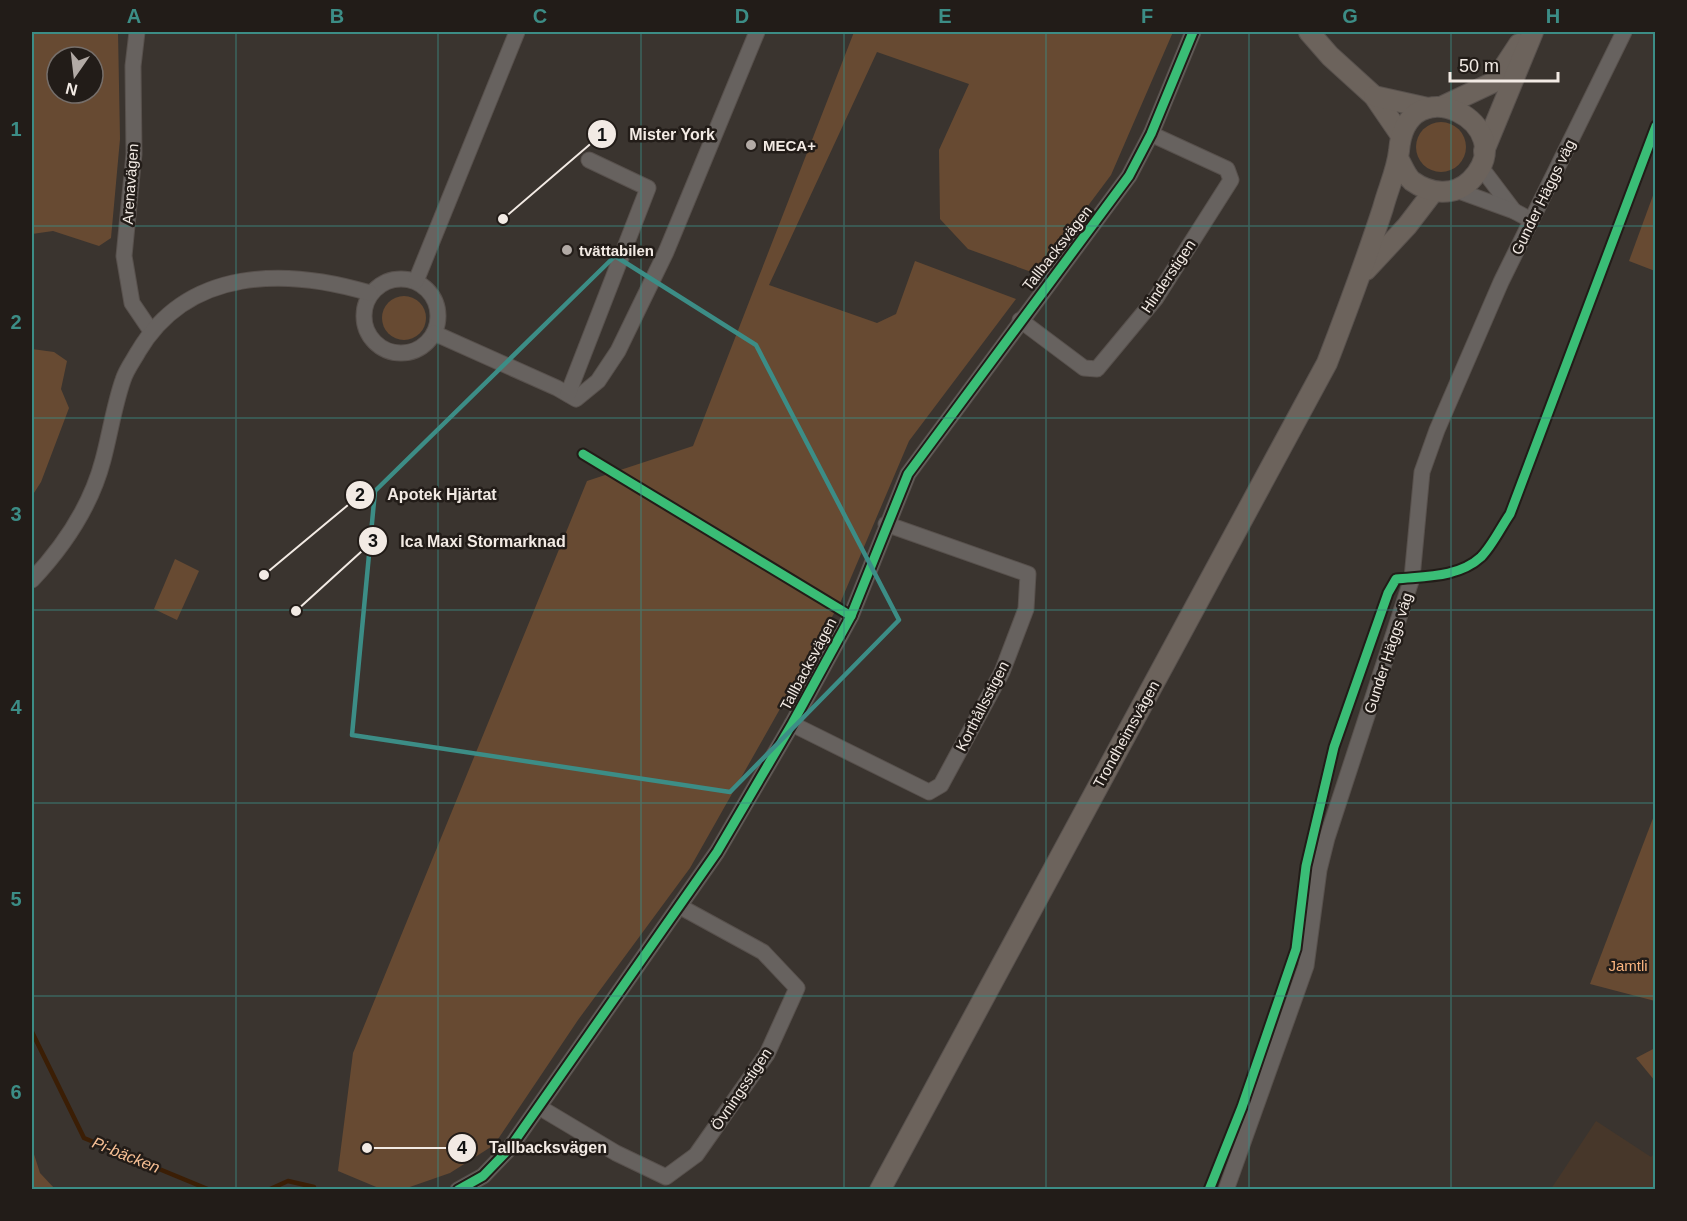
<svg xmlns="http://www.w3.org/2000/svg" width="1687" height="1221" font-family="Arial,sans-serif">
  <rect width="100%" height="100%" fill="#3a342f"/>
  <!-- built -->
  <polygon fill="#47372a" points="1596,1121 1651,1157 1655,1153 1655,1189 1551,1189"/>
  <!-- green -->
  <g fill="#674a32" fill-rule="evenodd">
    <path d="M 32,32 L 118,32 L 120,139 L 111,238 L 99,246 L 53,231 L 32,234 ZM 57,57 L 93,57 L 93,93 L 57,93 Z"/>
    <polygon points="854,32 1173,32 1111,175 1037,274 968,249 940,219 939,150 969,84 877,52 769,285 877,323 896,314 915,261 1016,299 909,441 841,601 690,868 578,1020 494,1145 450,1173 404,1189 381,1189 338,1171 353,1053 587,481 693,446"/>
    <circle cx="1441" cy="147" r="25"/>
    <polygon points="1655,190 1655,271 1629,261"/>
    <circle cx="404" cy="318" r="22"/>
    <polygon points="32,349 54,352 67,361 61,389 69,408 41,482 32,496"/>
    <polygon points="175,559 199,571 177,620 154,609"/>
    <polygon points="1655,813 1655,1001 1590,984"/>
    <polygon points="1655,1048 1655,1081 1636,1058"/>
    <polygon points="32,1148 40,1173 55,1189 32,1189"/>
  </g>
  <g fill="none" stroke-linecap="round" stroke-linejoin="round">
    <!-- stream -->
    <g stroke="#3b1e05" stroke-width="4.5">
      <polyline points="32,1032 84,1138 210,1190"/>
      <polyline points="268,1190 288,1181 314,1187"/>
    </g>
    <defs>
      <g id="minor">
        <polyline points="137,32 133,66 134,154 124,256 132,303 151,331"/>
        <polyline points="1480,166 1514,211"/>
        <polyline points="1456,190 1514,211 1531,220"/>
        <circle cx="401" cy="316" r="37"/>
        <polyline points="416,281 517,32"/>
        <polyline points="1020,320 1084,368 1097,369 1156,298 1231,180 1227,169 1151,134"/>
        <polyline points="434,333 557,388 576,399 598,381 618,351 666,252 757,32"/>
        <polyline points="568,394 648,188 589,160"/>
        <path d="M 32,580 C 64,546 91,506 103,460 C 110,434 114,406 123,380 C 126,370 133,361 138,352 C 188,267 286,268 370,293"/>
        <polyline points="792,724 929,792 941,785 1002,672 1026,609 1028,574 886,524"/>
        <polyline points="539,1107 616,1153 666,1177 696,1155 767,1054 797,988 763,952 679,906"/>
        <polyline points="458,1190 483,1176 509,1149 717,852 792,724 851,616 908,474 1129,176 1151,134 1193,32"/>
        <polyline points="1226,1190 1306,966 1319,870 1327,838 1412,578 1422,472 1437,430 1501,282 1624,32"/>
      </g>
      <g id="major">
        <polyline points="1309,32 1330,56 1374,96 1400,134"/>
        <polyline points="1374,96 1428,108"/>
        <polyline points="1443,106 1494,82 1519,44"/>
        <polyline points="1484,151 1533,32"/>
        <polyline points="1366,270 1407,226 1433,192"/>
        <path d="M 880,1190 L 1327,363 C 1347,311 1366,260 1383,208 C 1388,189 1397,170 1399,151 C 1406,63 1525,125 1471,180 C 1454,197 1430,194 1412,181 C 1406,176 1402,165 1398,158"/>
      </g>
    </defs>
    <!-- minor casing -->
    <use href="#minor" stroke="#58514d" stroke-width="17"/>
    <!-- major casing -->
    <use href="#major" stroke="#58514d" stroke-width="22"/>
    <!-- minor -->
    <use href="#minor" stroke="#67625f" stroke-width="15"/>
    <!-- major -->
    <use href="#major" stroke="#6c635c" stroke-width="20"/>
    <defs>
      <g id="cycleway">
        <polyline points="583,454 851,616"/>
        <polyline points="458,1190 483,1176 509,1149 717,852 792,724 851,616 908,474 1129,176 1151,134 1193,32"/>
        <path d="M 1209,1190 L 1242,1107 L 1296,949 L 1306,866 L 1334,747 L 1388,593 L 1396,579 C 1424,576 1458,578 1481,557 C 1492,546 1501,527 1510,514 L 1656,126"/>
      </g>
    </defs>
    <!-- cycleway casing -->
    <use href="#cycleway" stroke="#221c18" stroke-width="13"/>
    <!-- cycleway -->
    <use href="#cycleway" stroke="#3abd76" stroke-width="9"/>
  </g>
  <!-- marked area -->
  <path fill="none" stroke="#3c8d86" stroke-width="4.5" stroke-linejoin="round" d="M 615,256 L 756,345 L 899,620 L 730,792 L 352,735 L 375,491 Z"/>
  <!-- grid -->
  <path fill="none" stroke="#3c8d86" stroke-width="1.5" stroke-opacity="0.55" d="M 236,32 L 236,1190M 438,32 L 438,1190M 641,32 L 641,1190M 844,32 L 844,1190M 1046,32 L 1046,1190M 1249,32 L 1249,1190M 1451,32 L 1451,1190M 32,226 L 1656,226M 32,418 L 1656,418M 32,610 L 1656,610M 32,803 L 1656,803M 32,996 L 1656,996"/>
  <!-- markers -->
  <g fill="#b2aaa5" stroke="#221c18" stroke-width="2">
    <circle cx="751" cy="145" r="6"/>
    <circle cx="567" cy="250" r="6"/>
  </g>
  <g text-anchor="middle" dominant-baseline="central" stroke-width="5" stroke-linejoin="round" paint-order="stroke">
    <!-- poi labels -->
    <g font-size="15" font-weight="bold" fill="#f2eae4" stroke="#221c18" text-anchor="start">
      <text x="763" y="145">MECA+</text>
      <text x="579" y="250">tvättabilen</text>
    </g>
    <!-- street labels -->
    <g font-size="15" fill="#f2eae4" stroke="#221c18">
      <text transform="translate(130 184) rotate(-86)">Arenavägen</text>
      <text transform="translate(1543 197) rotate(-64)">Gunder Häggs väg</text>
      <text transform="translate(1057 248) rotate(-52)">Tallbacksvägen</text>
      <text transform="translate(1168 276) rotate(-56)">Hinderstigen</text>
      <text transform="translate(1388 653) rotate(-72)">Gunder Häggs väg</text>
      <text transform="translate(808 664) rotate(-62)">Tallbacksvägen</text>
      <text transform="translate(982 706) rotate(-63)">Korthållsstigen</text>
      <text transform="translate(1126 734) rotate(-61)">Trondheimsvägen</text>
      <text transform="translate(741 1089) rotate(-56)">Övningsstigen</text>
    </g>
    <!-- park labels -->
    <g font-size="15" fill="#fbb57f" stroke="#221c18">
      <text x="1628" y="965">Jamtli</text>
    </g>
    <!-- water labels -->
    <g font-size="16" font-style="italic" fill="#f7bf94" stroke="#221c18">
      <text transform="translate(126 1155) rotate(22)">Pi-bäcken</text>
    </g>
  </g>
  <!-- callouts -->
  <path fill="none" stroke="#f2eae4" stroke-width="2" d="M503 219L602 134M264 575L360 495M296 611L373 541M367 1148L462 1148"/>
  <g fill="#f2eae4" stroke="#221c18" stroke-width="2">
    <circle cx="503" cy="219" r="6"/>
    <circle cx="264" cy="575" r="6"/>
    <circle cx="296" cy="611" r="6"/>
    <circle cx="367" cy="1148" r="6"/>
    <circle cx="602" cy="134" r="15"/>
    <circle cx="360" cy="495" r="15"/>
    <circle cx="373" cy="541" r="15"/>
    <circle cx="462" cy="1148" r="15"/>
  </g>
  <g font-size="18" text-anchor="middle" font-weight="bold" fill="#111">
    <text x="602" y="141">1</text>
    <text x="360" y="501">2</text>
    <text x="373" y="547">3</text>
    <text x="462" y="1154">4</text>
  </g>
  <g font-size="16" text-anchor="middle" font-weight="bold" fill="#f2eae4" stroke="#221c18" stroke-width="5" stroke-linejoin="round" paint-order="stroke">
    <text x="672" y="140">Mister York</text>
    <text x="442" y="500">Apotek Hjärtat</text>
    <text x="483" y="547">Ica Maxi Stormarknad</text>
    <text x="548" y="1153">Tallbacksvägen</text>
  </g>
  <!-- border -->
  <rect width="1687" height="1221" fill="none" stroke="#221c18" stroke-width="66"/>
  <!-- north arrow -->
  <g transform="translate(75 75) rotate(194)"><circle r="28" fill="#221c18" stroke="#756e6a" stroke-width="1.5"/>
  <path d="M0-4.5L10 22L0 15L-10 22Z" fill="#b2aaa5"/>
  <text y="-9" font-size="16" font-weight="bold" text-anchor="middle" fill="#f2eae4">N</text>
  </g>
  <!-- scale -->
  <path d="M1450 72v9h108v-9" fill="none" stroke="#f2eae4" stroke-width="3"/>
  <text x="1459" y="72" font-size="18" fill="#f2eae4" stroke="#221c18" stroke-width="4.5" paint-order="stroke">50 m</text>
  <rect x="33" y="33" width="1621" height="1155" fill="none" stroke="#3c8d86" stroke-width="2"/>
  <g font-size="20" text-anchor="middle" font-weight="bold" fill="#3c8d86">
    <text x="134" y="23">A</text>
    <text x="337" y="23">B</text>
    <text x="540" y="23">C</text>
    <text x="742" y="23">D</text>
    <text x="945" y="23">E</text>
    <text x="1147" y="23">F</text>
    <text x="1350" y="23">G</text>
    <text x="1553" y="23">H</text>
    <text x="16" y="136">1</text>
    <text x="16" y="329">2</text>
    <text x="16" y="521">3</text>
    <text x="16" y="714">4</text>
    <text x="16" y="906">5</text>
    <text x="16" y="1099">6</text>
  </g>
</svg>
